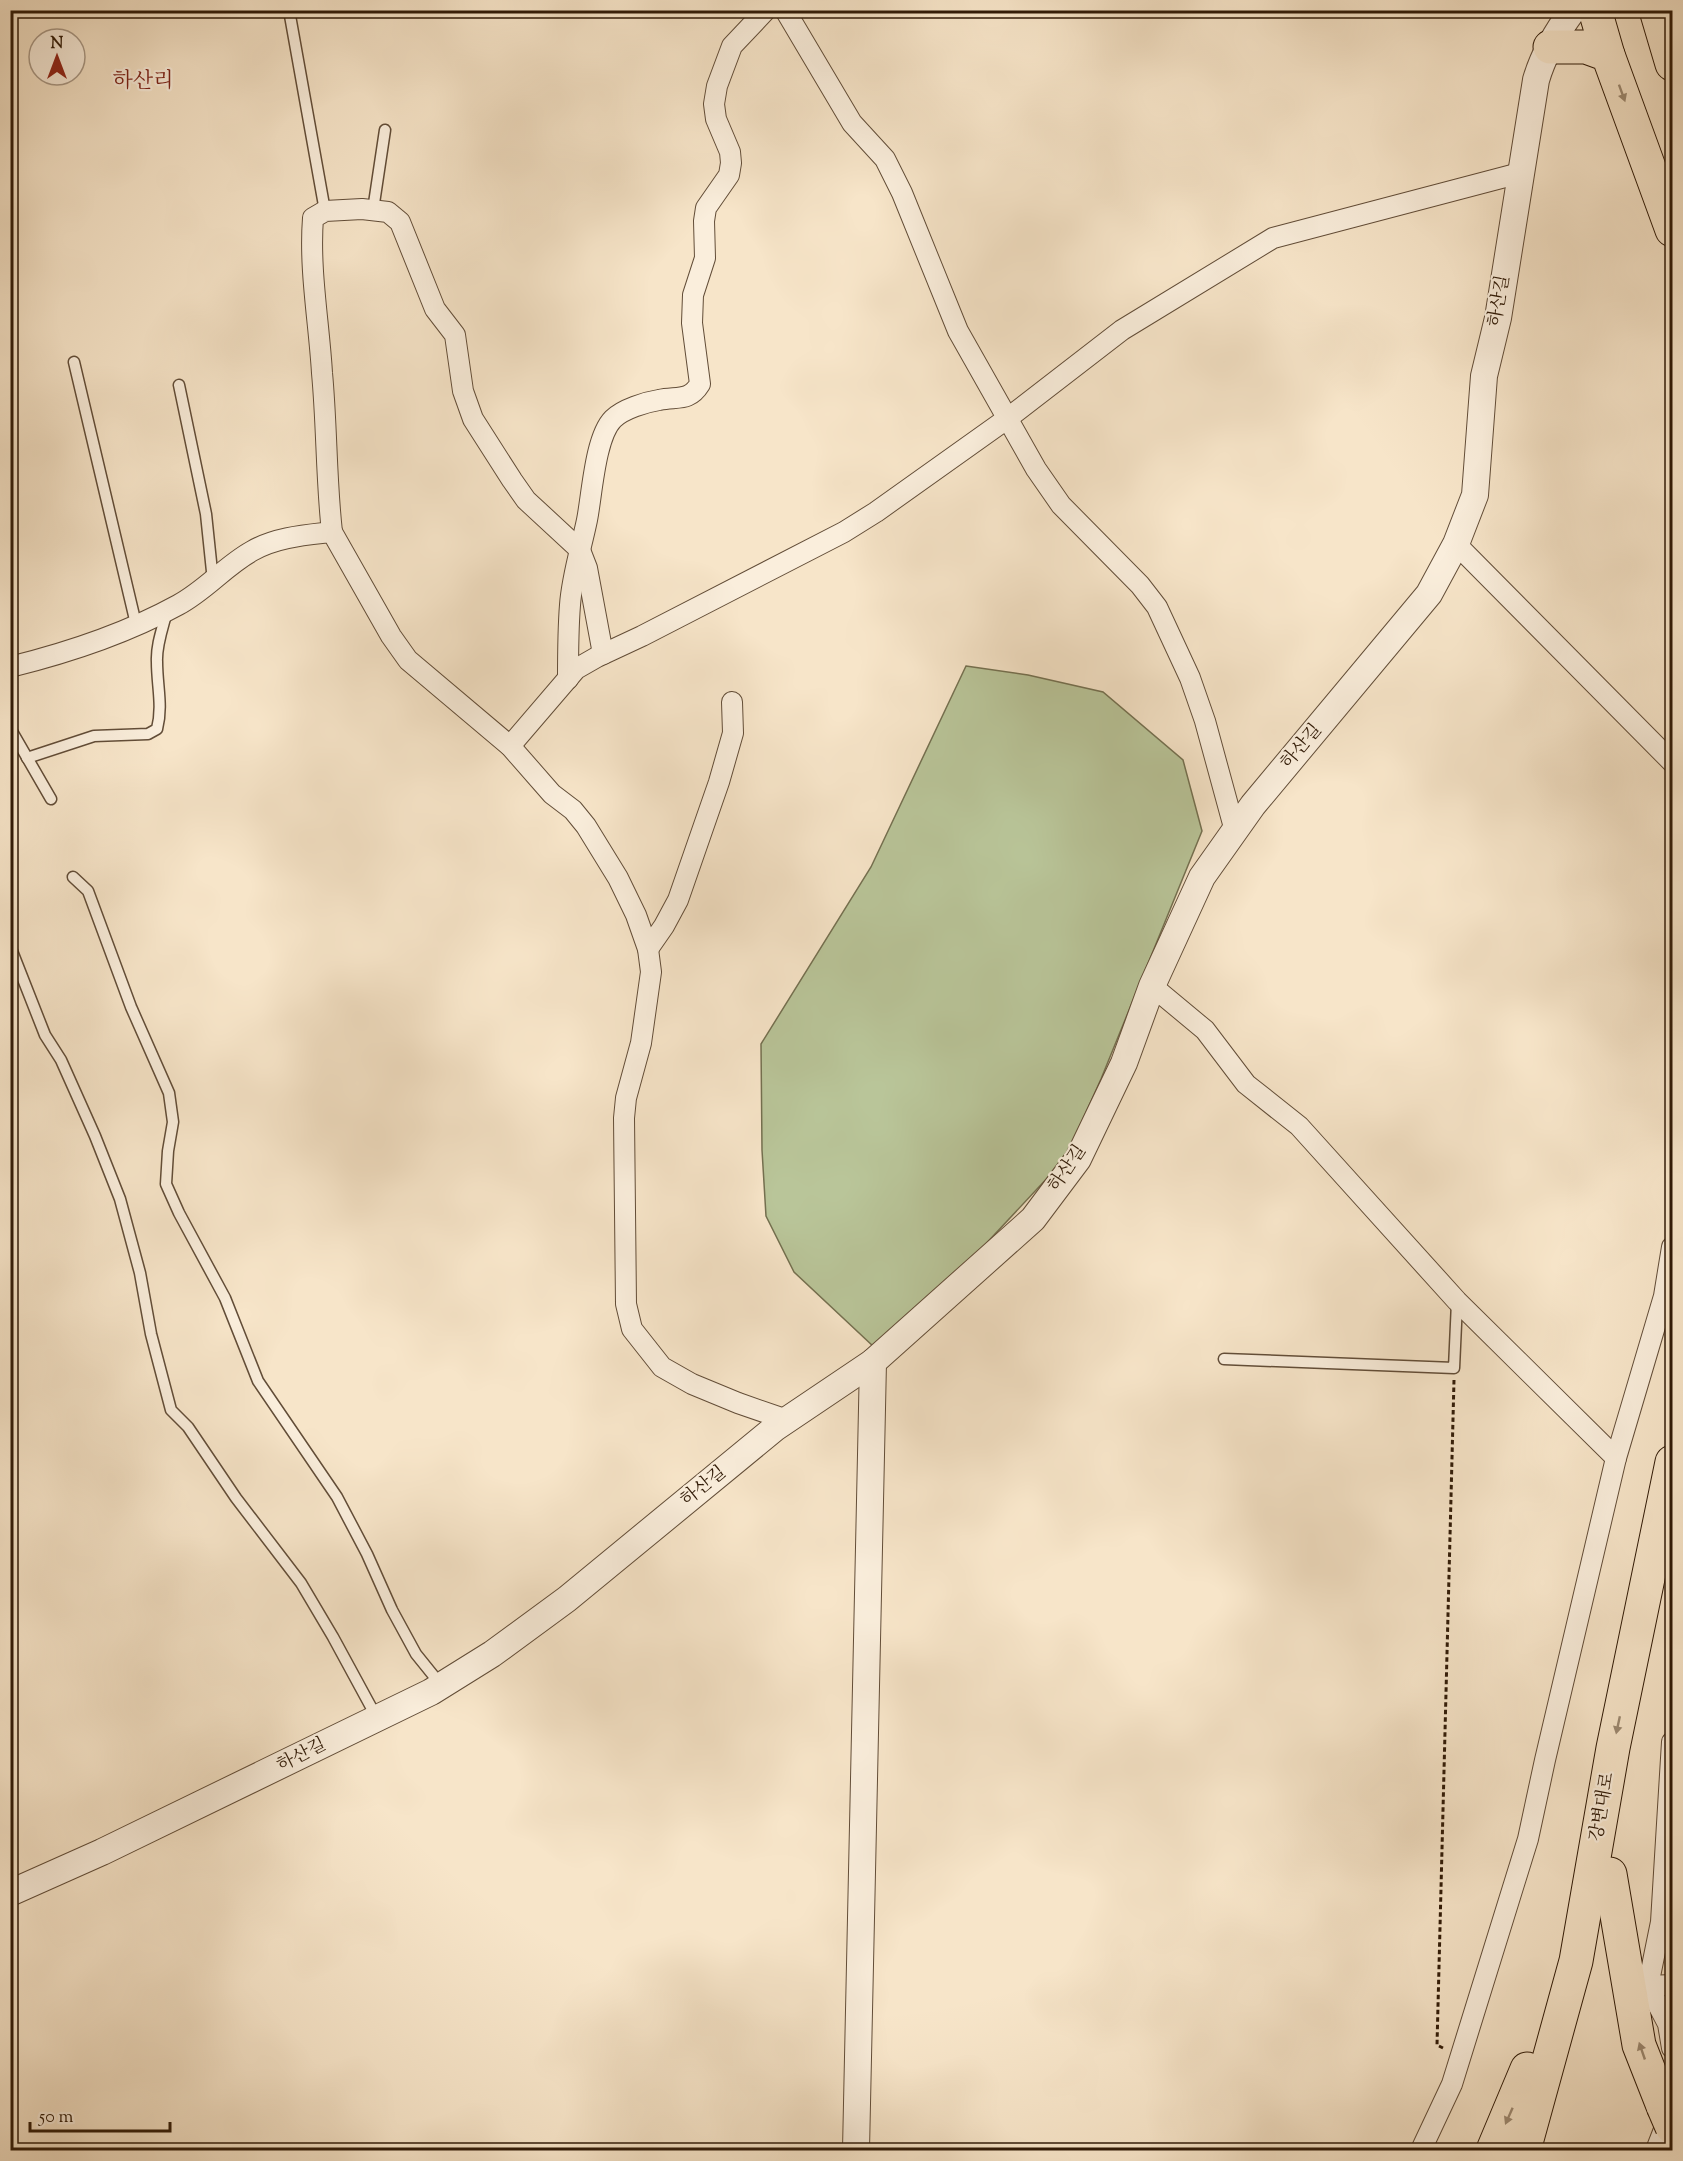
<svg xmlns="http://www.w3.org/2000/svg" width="1683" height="2161" font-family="'Sorts Mill Goudy','Noto Serif KR',serif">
  <rect width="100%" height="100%" fill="#f7e5c9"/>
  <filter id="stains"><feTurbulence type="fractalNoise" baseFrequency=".00333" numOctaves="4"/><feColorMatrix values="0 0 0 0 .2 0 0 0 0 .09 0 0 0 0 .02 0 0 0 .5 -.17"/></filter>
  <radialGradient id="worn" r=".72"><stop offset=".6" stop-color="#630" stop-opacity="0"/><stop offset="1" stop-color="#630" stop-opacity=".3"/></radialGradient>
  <!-- green -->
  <polygon fill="#b9c599" stroke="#747050" stroke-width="1.5" points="966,666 1028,675 1103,692 1183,760 1202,831 1101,1079 1065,1159 981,1249 874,1347 794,1272 766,1216 762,1150 761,1044 871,867"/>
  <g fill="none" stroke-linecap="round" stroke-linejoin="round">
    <defs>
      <g id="service">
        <polyline points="289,10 325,211"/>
        <polyline points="373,210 385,130"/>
        <polyline points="74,362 136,624"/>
        <polyline points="179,385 206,514 213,581"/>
        <polyline points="10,728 51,799"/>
        <path d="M 27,758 L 94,736 L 148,734 L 157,729 C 163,706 157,686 157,662 C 156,645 163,627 167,611"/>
        <polyline points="73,877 88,891 131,1007 169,1093 173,1122 168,1151 166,1184 179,1213 225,1298 258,1381 337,1497 367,1554 392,1610 416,1654 441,1685"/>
        <polyline points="10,946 45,1035 61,1060 95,1136 120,1199 140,1273 151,1334 171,1410 188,1427 236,1498 301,1583 333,1637 377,1718"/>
        <polyline points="1224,1359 1454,1368 1457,1302"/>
      </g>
      <g id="minor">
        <polyline points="785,10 852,123 885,159 902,193 958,331 1036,469 1061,505 1140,585 1157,607 1190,678 1205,721 1235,831"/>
        <path d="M 332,532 C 326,479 327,426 322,373 C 319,322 309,269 313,218 L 325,211 L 362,209 L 388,212 L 400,222 L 435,309 L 455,335 L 463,391 L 473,419 L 512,480 L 526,500 L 580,550 L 587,568 L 603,654"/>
        <polyline points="1456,544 1672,762"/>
        <path d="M 10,667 C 67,653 127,633 178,605 C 206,590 225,566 252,551 C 276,537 306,535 332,532 L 391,636 L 408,660 L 510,746 L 552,794 L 573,810 L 586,826 L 618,878 L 636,915 L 648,949 L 651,972 L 641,1043 L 626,1098 L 624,1118 L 626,1304 L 632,1329 L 662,1367 L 692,1384 L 738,1403 L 787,1420"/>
        <path d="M 568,679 C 568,654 568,630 570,605 C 572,576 581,549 587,520 C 592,495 595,437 613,419 C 623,409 646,402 659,400 C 677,396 689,402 700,384 L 692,323 L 693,295 L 705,258 L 704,221 L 706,208 L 729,175 L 731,163 L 730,152 L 716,119 L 714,104 L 717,86 L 732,46 L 766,10"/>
        <polyline points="510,746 576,669 597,657 642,636 844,532 876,512 1008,418 1122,330 1273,238 1520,173"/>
        <polyline points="648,949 664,926 678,900 719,782 733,733 732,702"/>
        <polyline points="1152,986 1205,1030 1246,1084 1299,1126 1457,1301 1616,1458"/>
        <polyline points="1672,1742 1661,1922 1648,1986 1668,2024 1672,2048"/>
        <polyline points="1648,1986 1672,1985"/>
        <polyline points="1421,2150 1452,2084 1528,1839 1545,1760 1616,1458 1664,1296 1672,1247"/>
        <polyline points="1656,2150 1670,2114"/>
      </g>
      <g id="tertiary">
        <path d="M 10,1893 L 102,1852 L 431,1692 L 492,1654 L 567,1599 L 775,1428 L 873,1362 L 1033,1219 L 1078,1159 L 1124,1063 L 1152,986 L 1202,877 L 1253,805 L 1429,594 L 1456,544 L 1475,495 L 1484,376 L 1498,318 L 1536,80 C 1543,56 1558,30 1573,10"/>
        <polyline points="856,2150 873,1362"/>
      </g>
      <g id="trunk">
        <polyline points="1595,10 1608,55"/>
        <polyline points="1656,10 1672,64"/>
        <polyline points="1550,47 1586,47 1608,55 1672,230"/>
        <polyline points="1610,1874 1639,2045 1663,2106"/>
        <polyline points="1493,2150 1527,2069"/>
        <polyline points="1524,2150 1576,1961 1613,1748 1672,1462"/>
      </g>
    </defs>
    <!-- service casing -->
    <use href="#service" stroke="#624d38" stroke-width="13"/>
    <!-- minor casing -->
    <use href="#minor" stroke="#624d38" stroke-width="22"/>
    <!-- tertiary casing -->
    <use href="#tertiary" stroke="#624d38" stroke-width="28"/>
    <!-- trunk casing -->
    <use href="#trunk" stroke="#301a07" stroke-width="35"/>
    <!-- path -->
    <polyline stroke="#301a07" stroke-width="3" stroke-dasharray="4.5 3" stroke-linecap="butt" points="1443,2048 1437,2045 1454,1380"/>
    <!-- service -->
    <use href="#service" stroke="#faeedc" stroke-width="10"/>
    <!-- minor -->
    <use href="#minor" stroke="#faeedc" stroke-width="20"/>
    <!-- tertiary -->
    <use href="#tertiary" stroke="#faeedc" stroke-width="26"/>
    <!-- trunk -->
    <use href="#trunk" stroke="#f7e5c9" stroke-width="33"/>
    <defs>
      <polyline id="trunk-bridge" points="1663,2106 1672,2127"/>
    </defs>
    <!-- trunk-bridge casing -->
    <use href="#trunk-bridge" stroke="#301a07" stroke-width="35" stroke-linecap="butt"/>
    <!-- trunk-bridge -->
    <use href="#trunk-bridge" stroke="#f7e5c9" stroke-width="33"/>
  </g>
  <!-- one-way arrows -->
  <defs><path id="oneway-solid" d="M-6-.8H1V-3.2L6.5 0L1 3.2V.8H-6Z" transform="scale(1.5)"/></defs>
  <g fill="#9d8a72">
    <use href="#oneway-solid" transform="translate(1622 93) rotate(70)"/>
    <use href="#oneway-solid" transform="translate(1618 1725) rotate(102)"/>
    <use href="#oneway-solid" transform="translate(1642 2051) rotate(-109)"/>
    <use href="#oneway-solid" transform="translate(1509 2116) rotate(114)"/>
  </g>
  <g text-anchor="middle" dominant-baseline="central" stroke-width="4.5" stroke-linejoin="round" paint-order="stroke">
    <!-- street labels -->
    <g font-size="18" fill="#301a07" stroke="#faeedc">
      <text transform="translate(1500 301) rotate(-80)">하산길</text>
      <text transform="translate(1302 747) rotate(-50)">하산길</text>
      <text transform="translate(1068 1169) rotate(-56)">하산길</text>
      <text transform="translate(704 1487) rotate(-39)">하산길</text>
      <text transform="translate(302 1756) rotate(-27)">하산길</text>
      <text transform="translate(1603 1807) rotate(-80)">강변대로</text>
    </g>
    <!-- quarter labels -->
    <g font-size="21" fill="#7a1f14" stroke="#faeedc">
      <text x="143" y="82">하산리</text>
    </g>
  </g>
  <!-- margin -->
  <rect width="1683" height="2161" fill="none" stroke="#f7e5c9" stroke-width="36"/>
  <rect x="12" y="12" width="1659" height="2137" fill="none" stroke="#301a07" stroke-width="3"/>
  <rect x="18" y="18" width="1647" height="2125" fill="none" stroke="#301a07" stroke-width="1.5"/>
  <!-- north arrow -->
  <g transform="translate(57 57)"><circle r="28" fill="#faeedc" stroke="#a99987" stroke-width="1.5"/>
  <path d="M0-4.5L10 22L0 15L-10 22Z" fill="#8f2418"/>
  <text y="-9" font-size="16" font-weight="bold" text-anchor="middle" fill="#301a07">N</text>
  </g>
  <!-- scale -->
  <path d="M30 2122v9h140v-9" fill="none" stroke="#301a07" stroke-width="3"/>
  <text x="39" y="2122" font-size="18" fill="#301a07" stroke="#faeedc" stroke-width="4.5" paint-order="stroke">50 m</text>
  <rect width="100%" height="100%" filter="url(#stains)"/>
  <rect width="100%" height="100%" fill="url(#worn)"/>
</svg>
